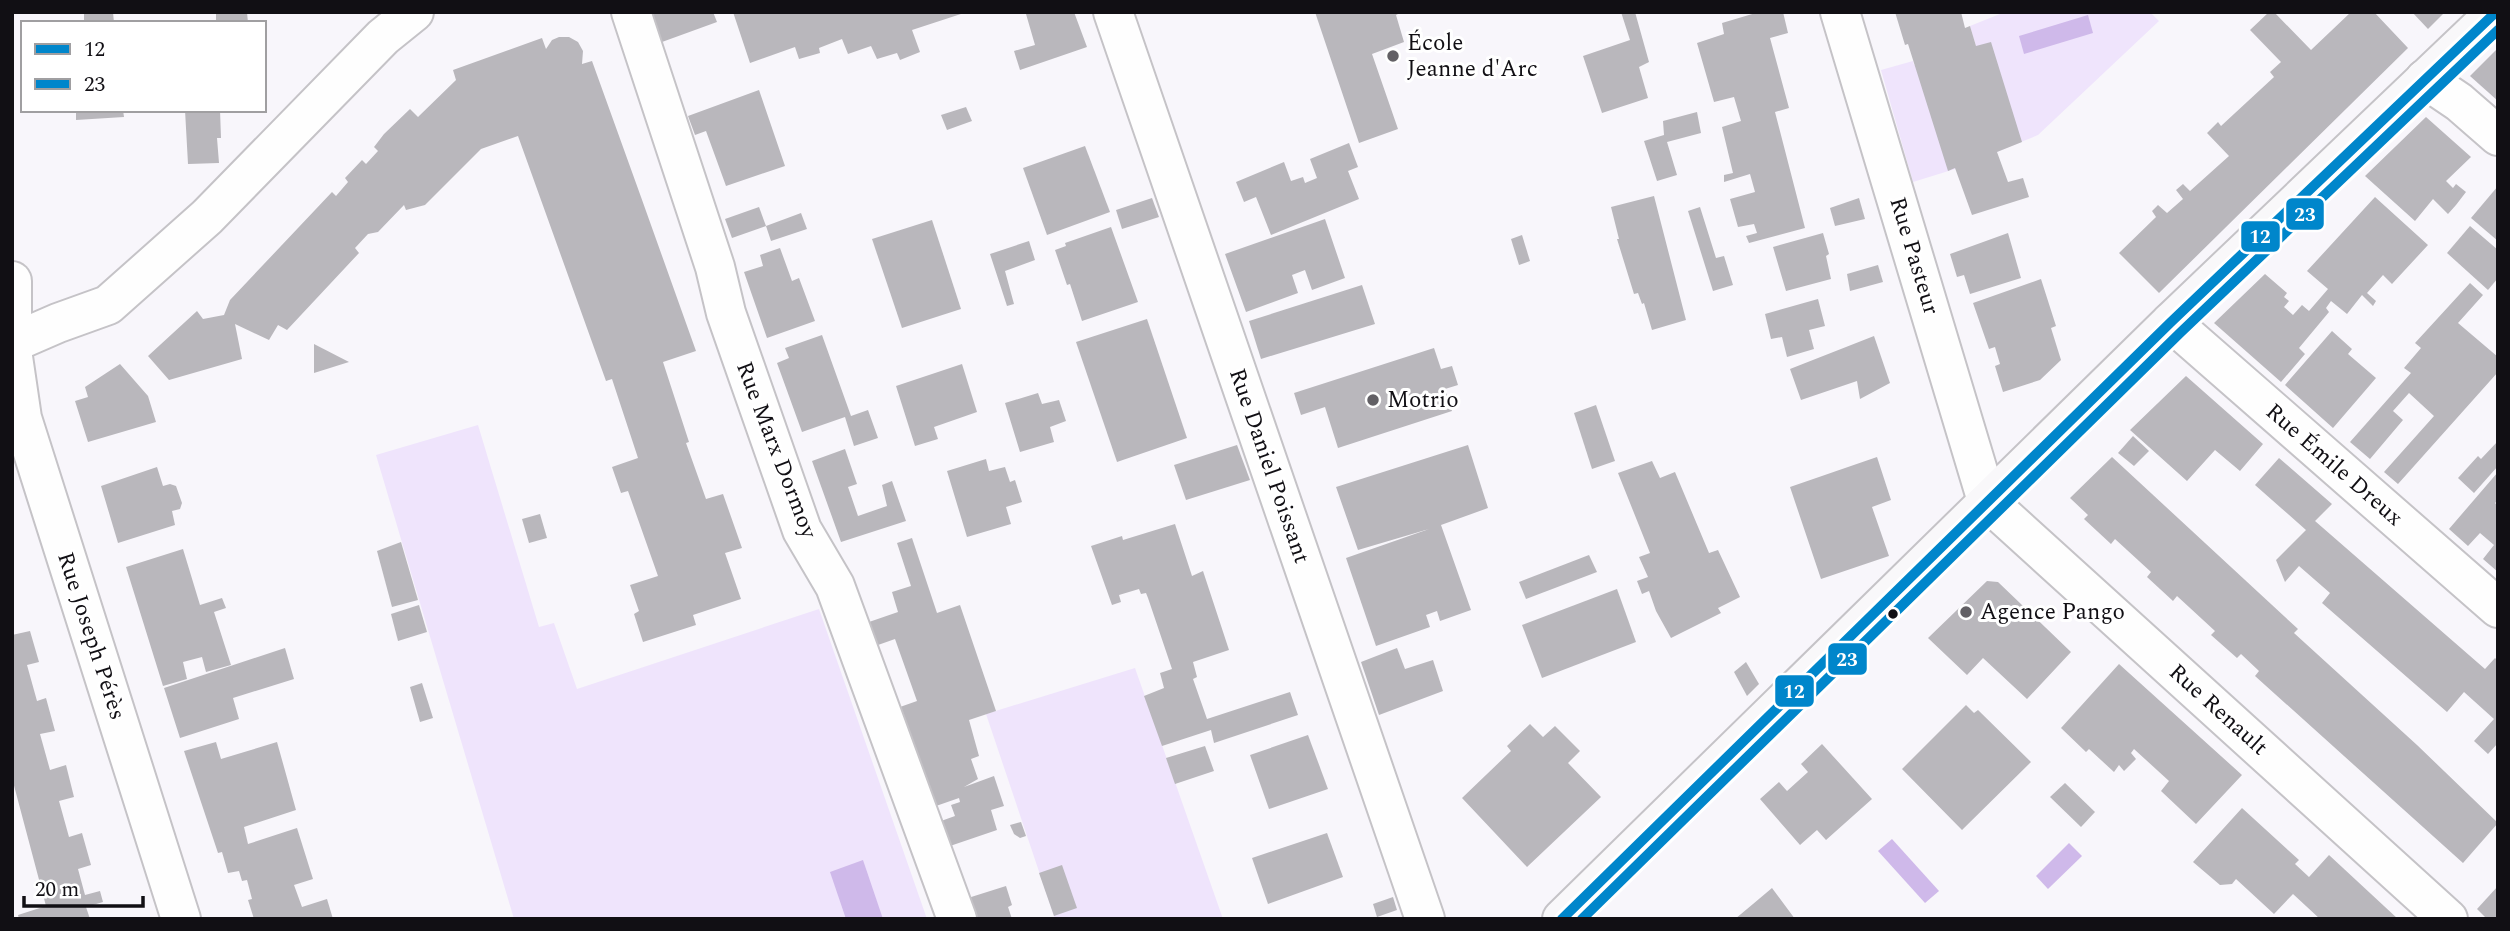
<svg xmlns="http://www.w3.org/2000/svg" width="2510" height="931" font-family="Spectral,serif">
  <rect width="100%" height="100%" fill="#f8f6fb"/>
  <!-- green -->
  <g fill="#efe4fc">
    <polygon points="2005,12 2150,12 2159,21 2038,135 1955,169 1913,182 1881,70 1913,61 1914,65 1976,46 1970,26"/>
    <polygon points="478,425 539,627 554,623 577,689 819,609 927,919 514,919 376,455"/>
    <polygon points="1135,668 1223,919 1055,919 986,714"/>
  </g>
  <!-- water -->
  <g fill="#cfb9ea">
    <polygon points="2088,15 2093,33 2024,54 2019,36"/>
    <polygon points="1892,839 1939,891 1925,903 1878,851"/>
    <polygon points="2069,843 2082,856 2048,889 2036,876"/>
    <polygon points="863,860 883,919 846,919 830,872"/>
  </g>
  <!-- building -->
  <g fill="#b9b7bc">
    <polygon points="84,12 113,12 114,23 84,23"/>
    <polygon points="216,12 247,12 248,23 216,23"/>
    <polygon points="651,12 713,12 717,22 662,42"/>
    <polygon points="733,12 964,12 964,13 912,30 920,52 900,60 897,53 877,59 871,46 848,54 842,39 819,48 820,53 799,59 795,47 750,63"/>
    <polygon points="1031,12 1074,12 1087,47 1020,70 1014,51 1035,45 1026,14"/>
    <polygon points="1315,12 1402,12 1396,15 1404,42 1372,54 1398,129 1359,143"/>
    <polygon points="1621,12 1635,12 1649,62 1639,67 1648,98 1602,113 1583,56 1630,40"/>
    <polygon points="1759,12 1783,12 1788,33 1770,38 1789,108 1775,112 1805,228 1749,243 1746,236 1757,233 1754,224 1738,227 1730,199 1755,192 1750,174 1724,182 1724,175 1733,173 1722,127 1741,121 1734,97 1714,102 1697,43 1724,34 1722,23"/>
    <polygon points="1895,12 1961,12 1965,28 1970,26 1976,46 1991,42 2022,142 1997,152 2008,182 2023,178 2029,197 1972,215 1955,168 1948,171 1908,44 1905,45"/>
    <polygon points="2269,12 2274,12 2311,50 2351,12 2374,12 2408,48 2159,293 2119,253 2156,217 2152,211 2158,205 2167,213 2183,199 2176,190 2183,184 2190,191 2229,156 2207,133 2218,122 2221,126 2274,77 2270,72 2281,62 2250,30"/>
    <polygon points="2412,12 2445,12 2428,29"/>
    <polygon points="559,37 569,37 578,42 583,51 582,64 592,61 641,197 696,351 663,362 689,442 686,443 706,499 723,494 742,548 725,553 741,599 693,615 696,625 643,642 634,614 639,611 630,585 658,576 628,491 621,493 612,467 638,458 612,379 606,381 518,136 481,149 425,205 406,210 404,205 378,232 368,234 355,248 359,253 287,330 278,325 269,340 235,324 242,359 169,380 148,356 197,311 203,319 224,315 230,300 332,192 336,196 348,182 345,178 362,160 366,164 378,151 374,147 384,134 410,109 418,117 456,80 453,70 542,38 546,49 552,40"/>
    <polygon points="2498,48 2498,101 2470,76"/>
    <polygon points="759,90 785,166 726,186 706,131 695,135 688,116"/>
    <polygon points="966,107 972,121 947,130 941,115"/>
    <polygon points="76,110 123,110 124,117 76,120"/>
    <polygon points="185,110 220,110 221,138 217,138 219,163 188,164"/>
    <polygon points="1697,112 1701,133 1667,142 1677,175 1657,181 1644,141 1664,135 1663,121"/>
    <polygon points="2426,117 2471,157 2446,181 2453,188 2456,184 2466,192 2456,205 2448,214 2433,199 2415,221 2365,176"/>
    <polygon points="1349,143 1358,167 1348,171 1359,199 1271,235 1256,197 1244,202 1236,182 1284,162 1291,181 1303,177 1305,183 1317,178 1310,159"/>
    <polygon points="1085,146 1110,212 1047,235 1023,168"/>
    <polygon points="2498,186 2498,241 2471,218"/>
    <polygon points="1654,196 1686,320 1652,330 1644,303 1642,304 1638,293 1634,294 1617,239 1619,239 1611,207"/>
    <polygon points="2375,197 2428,245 2392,284 2383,275 2367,293 2376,301 2373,306 2362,295 2347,314 2331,301 2326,308 2329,312 2299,348 2305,354 2281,382 2214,323 2265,274 2287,293 2284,297 2289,301 2284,307 2293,315 2302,305 2309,311 2328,289 2307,271"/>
    <polygon points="1152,198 1159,217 1122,229 1116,210"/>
    <polygon points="1859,198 1865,219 1835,226 1830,208"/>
    <polygon points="759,207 766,226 732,238 725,219"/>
    <polygon points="1700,207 1716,258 1724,256 1733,285 1713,291 1688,211"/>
    <polygon points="801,213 807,229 771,241 766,226"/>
    <polygon points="1325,219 1345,278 1312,290 1305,270 1292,275 1298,293 1246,312 1225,254"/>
    <polygon points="932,220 961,309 902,328 872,239"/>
    <polygon points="2470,226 2498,250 2498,278 2488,290 2447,253"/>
    <polygon points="1111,227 1138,302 1082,321 1070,284 1067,285 1055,250 1066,246 1065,243"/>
    <polygon points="1823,233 1829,254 1826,256 1831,279 1786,291 1773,247"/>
    <polygon points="2008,233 2021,278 1970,294 1964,275 1957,277 1950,254"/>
    <polygon points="1522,235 1530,261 1519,265 1511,239"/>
    <polygon points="1029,241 1035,260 1005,271 1014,304 1007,306 990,254"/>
    <polygon points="780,248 792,281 799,278 815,321 767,338 744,272 763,266 760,255"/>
    <polygon points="1878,265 1883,282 1850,291 1847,274"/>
    <polygon points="2041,279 2056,326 2051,328 2061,360 2040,380 2003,392 1995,366 2000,364 1995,347 1989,349 1973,303"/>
    <polygon points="2470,283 2483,295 2458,323 2498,357 2498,372 2398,484 2384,472 2434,416 2409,393 2393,411 2403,420 2370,459 2350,442 2411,373 2404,368 2421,348 2415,343"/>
    <polygon points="1362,285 1375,324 1261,359 1249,321"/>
    <polygon points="1818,299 1825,326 1809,330 1814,349 1787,357 1782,337 1771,339 1765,314"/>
    <polygon points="1147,319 1187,438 1117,462 1076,342"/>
    <polygon points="2332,331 2352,349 2348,354 2376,378 2333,428 2285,385"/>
    <polygon points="822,335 851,416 868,410 878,438 854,446 845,417 802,432 777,363 789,358 785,348"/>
    <polygon points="1874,336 1890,383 1860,399 1857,381 1801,400 1790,369"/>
    <polygon points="314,344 349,362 314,373"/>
    <polygon points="1434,348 1441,369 1452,366 1458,385 1445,389 1452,411 1338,448 1325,407 1301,415 1294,393"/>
    <polygon points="120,364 148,396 156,422 88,442 75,401 88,397 85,387"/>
    <polygon points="962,364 977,412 934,427 938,439 915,446 896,386"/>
    <polygon points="2186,376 2263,444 2240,471 2215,450 2187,481 2130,430"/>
    <polygon points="1038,393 1042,404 1059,400 1066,421 1050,427 1054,442 1020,452 1005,403"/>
    <polygon points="1596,405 1615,461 1592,469 1574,413"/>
    <polygon points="2133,436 2149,451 2134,466 2118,453"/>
    <polygon points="2498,441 2498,466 2474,493 2458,478 2478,456 2481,459"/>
    <polygon points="1237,445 1250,480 1186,500 1174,465"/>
    <polygon points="1468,445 1488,508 1441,525 1471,610 1440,621 1437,611 1426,615 1430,627 1376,646 1346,558 1429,529 1358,550 1336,487"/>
    <polygon points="845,449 857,484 848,487 858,516 887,506 882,485 892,481 906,521 841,542 812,461"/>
    <polygon points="1877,457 1891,500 1872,507 1889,556 1821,579 1790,487"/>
    <polygon points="2112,457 2298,629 2294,633 2417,745 2498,823 2463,863 2255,676 2259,671 2241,654 2237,658 2211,635 2215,631 2177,596 2173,601 2147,577 2151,572 2115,539 2111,544 2084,519 2088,515 2070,498"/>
    <polygon points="2279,458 2332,504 2315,521 2485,669 2495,658 2498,661 2498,743 2488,754 2474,741 2494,719 2464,692 2447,712 2322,603 2330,593 2299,566 2285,582 2276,560 2306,530 2255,485"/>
    <polygon points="986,459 989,471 1005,467 1010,482 1015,480 1022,502 1006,507 1011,524 967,537 947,471"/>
    <polygon points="1652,461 1660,478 1675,472 1709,553 1718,550 1740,597 1718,608 1721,613 1671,638 1656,611 1649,591 1642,594 1637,581 1648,577 1639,557 1650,553 1618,473"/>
    <polygon points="157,467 163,486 170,484 176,486 182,503 180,509 172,511 175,525 118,543 101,486"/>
    <polygon points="2498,472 2498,500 2495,503 2498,506 2498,572 2483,559 2494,545 2480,533 2468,546 2449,529"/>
    <polygon points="540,514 547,538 529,543 522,519"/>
    <polygon points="1175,524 1192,576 1203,571 1229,650 1193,662 1197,677 1193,679 1207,719 1290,692 1298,715 1214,743 1211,730 1162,746 1144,696 1164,688 1160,673 1172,669 1148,598 1146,593 1141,594 1139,589 1119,595 1121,602 1112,605 1091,546 1122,536 1123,540"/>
    <polygon points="912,538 937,613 960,605 996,711 969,720 979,756 971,759 978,779 964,787 994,776 1004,806 991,810 997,830 950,846 941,821 955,816 951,805 960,802 959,798 936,806 900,707 917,701 895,639 878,645 869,622 898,612 892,592 911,586 897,543"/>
    <polygon points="401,542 418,600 392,607 377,551"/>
    <polygon points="183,549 200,605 222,598 226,608 214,612 231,665 206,672 202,657 183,662 187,679 163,686 126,567"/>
    <polygon points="1589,555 1597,572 1526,599 1519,582"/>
    <polygon points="1987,581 1998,582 2071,652 2027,699 1983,658 1967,675 1928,638"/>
    <polygon points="1617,589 1636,642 1542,678 1522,625"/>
    <polygon points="419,605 427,632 398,641 391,614"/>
    <polygon points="30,631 39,662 27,665 37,701 46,698 55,731 40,734 50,770 66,765 74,797 59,801 69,837 82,833 91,865 78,869 85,895 100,891 103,902 86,907 90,919 19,919 18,915 46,906 12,778 12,635"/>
    <polygon points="285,648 294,679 233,698 239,719 180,738 164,688"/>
    <polygon points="1397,648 1405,669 1433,660 1443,691 1379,715 1361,662"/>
    <polygon points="1746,662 1759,684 1747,696 1734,672"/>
    <polygon points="2119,664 2242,775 2196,824 2161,791 2169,781 2134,749 2131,753 2136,759 2124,771 2119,765 2114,772 2089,749 2086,752 2061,728"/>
    <polygon points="422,683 433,718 420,722 410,687"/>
    <polygon points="1966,705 1974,713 1978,710 2031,762 1962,830 1902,769"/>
    <polygon points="1530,724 1543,737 1555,726 1580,751 1568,763 1601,797 1527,867 1462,798 1511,751 1507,746"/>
    <polygon points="1308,735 1328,789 1269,809 1250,755"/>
    <polygon points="216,742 221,759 277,742 296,810 244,827 248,844 297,828 313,879 294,885 302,907 327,899 333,919 254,919 248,900 252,899 247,880 242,881 239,871 228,873 222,852 218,853 184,751"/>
    <polygon points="1822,744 1872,799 1826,840 1817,830 1800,845 1760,799 1779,782 1787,791 1808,772 1801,764"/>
    <polygon points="1205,746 1214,771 1175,784 1166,758"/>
    <polygon points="2065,783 2095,812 2081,827 2050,797"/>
    <polygon points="2242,808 2299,860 2295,864 2309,877 2329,855 2398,919 2320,919 2293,894 2274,914 2236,879 2232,884 2220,885 2193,862"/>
    <polygon points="1021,822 1026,836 1020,838 1014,834 1010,825"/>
    <polygon points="1327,833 1343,877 1268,904 1252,858"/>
    <polygon points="1062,865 1077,908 1054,916 1039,873"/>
    <polygon points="1006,886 1012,905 1008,907 1012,919 976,919 968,898"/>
    <polygon points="2498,886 2498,919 2487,919 2477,909"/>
    <polygon points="1772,888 1795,919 1735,919 1753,904"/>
    <polygon points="1393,897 1397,910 1377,917 1373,904"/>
  </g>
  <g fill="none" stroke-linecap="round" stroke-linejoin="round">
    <defs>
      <g id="street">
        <polyline points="631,12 715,267 726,313 802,530 835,586 957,919"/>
        <polyline points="1113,12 1425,919"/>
        <polyline points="1840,12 1987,501 2448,919"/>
        <polyline points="2425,79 2459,102 2498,136"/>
        <polyline points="12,281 12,328"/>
        <polyline points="2171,322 2498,608"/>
        <polyline points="12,343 58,323 108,305 207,217 383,37 414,12"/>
        <polyline points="12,350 22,418 181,919"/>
      </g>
      <polyline id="secondary" points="1562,919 2171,322 2496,12"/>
    </defs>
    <!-- street casing -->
    <use href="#street" stroke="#c5c3c7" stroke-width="42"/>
    <!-- secondary casing -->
    <use href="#secondary" stroke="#c5c3c7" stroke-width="42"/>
    <!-- street -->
    <use href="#street" stroke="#fefefe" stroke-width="38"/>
    <!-- secondary -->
    <use href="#secondary" stroke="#f9f8fa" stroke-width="38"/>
    <defs>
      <polyline id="bus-1" points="1562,919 2171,322 2496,12"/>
      <polyline id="bus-2" points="1582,919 2181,332 2498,30"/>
    </defs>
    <!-- bus-1 casing -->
    <use href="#bus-1" stroke="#fff" stroke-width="16"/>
    <!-- bus-2 casing -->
    <use href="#bus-2" stroke="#fff" stroke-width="16"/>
    <!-- bus-1 -->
    <use href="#bus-1" stroke="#0086cb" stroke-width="10"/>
    <!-- bus-2 -->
    <use href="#bus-2" stroke="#0086cb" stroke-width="10"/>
  </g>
  <!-- markers -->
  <g fill="#626065" stroke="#fff" stroke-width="2.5">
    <circle cx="1393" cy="56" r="7"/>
    <circle cx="1373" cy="400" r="7"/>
    <circle cx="1966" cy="612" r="7"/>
  </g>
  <circle fill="#110f14" stroke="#fff" stroke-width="2.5" cx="1893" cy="614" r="6"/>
  <g text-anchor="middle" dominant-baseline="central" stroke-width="6" stroke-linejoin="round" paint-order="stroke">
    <!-- poi labels -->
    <g font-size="23" fill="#110f14" stroke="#fff" text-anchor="start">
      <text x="1407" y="43">École<tspan x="1407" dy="26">Jeanne d'Arc</tspan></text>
      <text x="1387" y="400">Motrio</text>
      <text x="1980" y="612">Agence Pango</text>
    </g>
    <!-- street labels -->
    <g font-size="23" fill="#110f14" stroke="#fff">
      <text transform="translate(1914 256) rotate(73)">Rue Pasteur</text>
      <text transform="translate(776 450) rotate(69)">Rue Marx Dormoy</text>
      <text transform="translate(2334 465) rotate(41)">Rue Émile Dreux</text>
      <text transform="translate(1269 466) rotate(71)">Rue Daniel Poissant</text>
      <text transform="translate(91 636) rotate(72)">Rue Joseph Pérès</text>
      <text transform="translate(2218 710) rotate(42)">Rue Renault</text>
    </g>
  </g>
  <g stroke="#fff" stroke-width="2.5">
    <rect x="2285" y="197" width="40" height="34" rx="7" fill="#0086cb"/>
    <rect x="2240" y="220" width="41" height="33" rx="7" fill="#0086cb"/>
    <rect x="1827" y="642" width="41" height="34" rx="7" fill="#0086cb"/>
    <rect x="1774" y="674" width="41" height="34" rx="7" fill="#0086cb"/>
  </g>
  <g font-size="19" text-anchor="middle" font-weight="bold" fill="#fff">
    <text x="2305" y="221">23</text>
    <text x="2260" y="243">12</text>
    <text x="1847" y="666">23</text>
    <text x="1794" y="698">12</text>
  </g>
  <!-- border -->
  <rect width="2510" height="931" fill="none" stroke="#110f14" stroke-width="28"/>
  <!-- legend -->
  <rect x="21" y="21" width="245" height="91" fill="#ffffff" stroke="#a09fa1" stroke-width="2"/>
  <rect x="35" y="44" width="35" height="10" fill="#0086cb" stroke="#a09fa1" stroke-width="2"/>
  <text x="84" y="56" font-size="21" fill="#110f14">12</text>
  <rect x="35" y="79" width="35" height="10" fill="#0086cb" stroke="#a09fa1" stroke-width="2"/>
  <text x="84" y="91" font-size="21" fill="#110f14">23</text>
  <!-- scale -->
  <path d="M24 896v10h119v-10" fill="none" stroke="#110f14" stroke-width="3.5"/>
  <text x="35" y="896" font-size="21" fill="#110f14" stroke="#ffffff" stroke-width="5" paint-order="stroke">20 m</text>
</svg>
